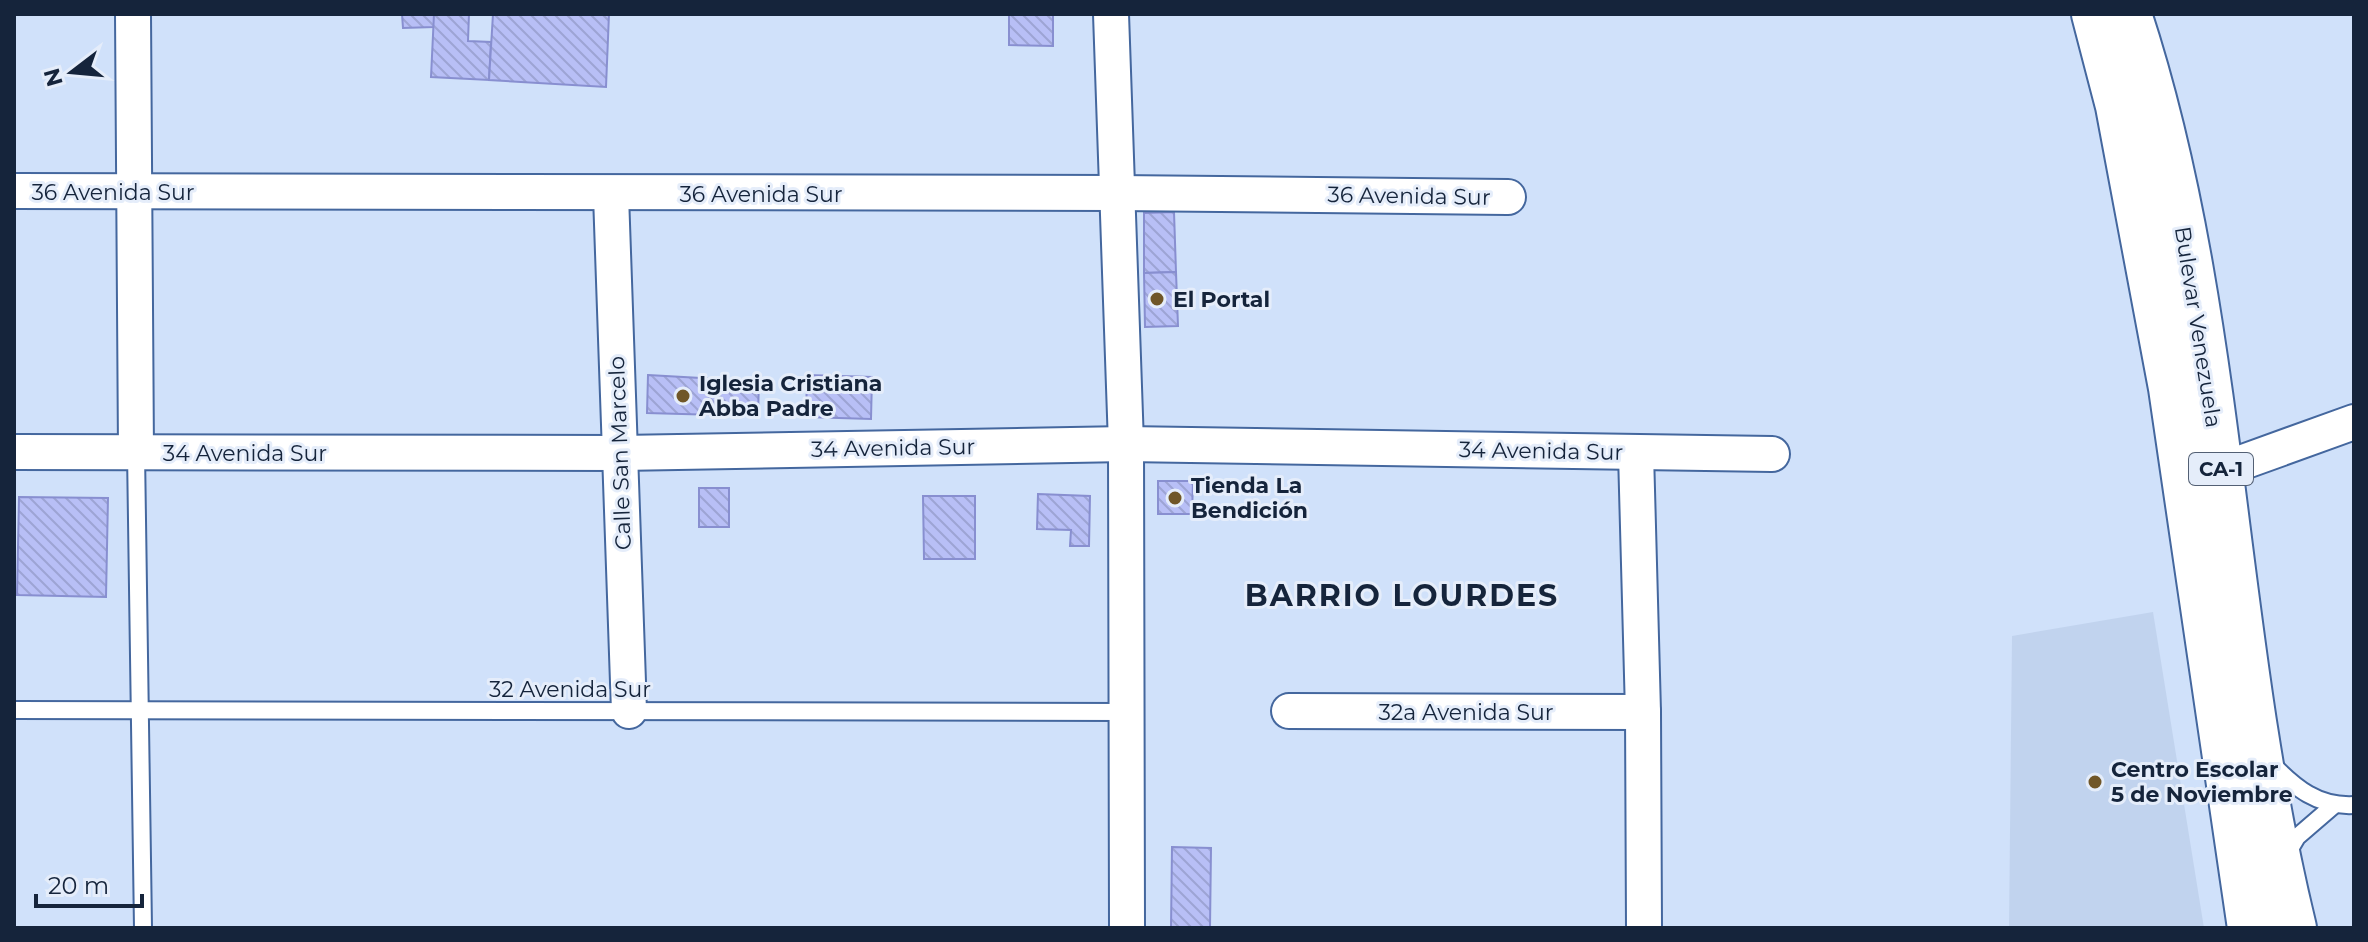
<svg xmlns="http://www.w3.org/2000/svg" width="2368" height="942" font-family="Montserrat,sans-serif">
  <defs>
    <pattern id="building-back-hatch" width="6" height="6" patternUnits="userSpaceOnUse" patternTransform="scale(2)"><rect width="6" height="6" fill="#b8bff6"/><path d="M-1 5l2 2M0 0l6 6M5-1l2 2" fill="none" stroke="#9da4d4"/></pattern>
  </defs>
  <rect width="100%" height="100%" fill="#d0e1fa"/>
  <!-- built -->
  <polygon fill="#c1d3ee" points="2153,612 2204,928 2009,928 2012,636"/>
  <!-- building -->
  <g fill="url(#building-back-hatch)" stroke="#888fd0" stroke-width="2">
    <polygon points="402,14 434,14 434,27 403,28"/>
    <polygon points="434,14 469,14 468,41 491,42 489,80 431,77"/>
    <polygon points="493,14 609,14 606,87 489,80"/>
    <polygon points="1009,14 1053,14 1053,46 1009,45"/>
    <polygon points="1174,212 1176,272 1144,273 1144,213"/>
    <polygon points="1176,272 1178,326 1145,327 1144,273"/>
    <polygon points="648,375 718,379 717,415 647,413"/>
    <polygon points="807,375 872,377 871,419 806,417"/>
    <polygon points="718,379 759,379 758,416 717,415"/>
    <polygon points="1158,481 1193,481 1192,514 1158,514"/>
    <rect x="699" y="488" width="30" height="39"/>
    <polygon points="1038,494 1090,496 1089,546 1070,546 1071,530 1037,529"/>
    <polygon points="923,496 975,496 975,559 924,559"/>
    <polygon points="19,497 108,498 106,597 17,595"/>
    <polygon points="1172,847 1211,848 1210,928 1171,928"/>
  </g>
  <g fill="none" stroke-linecap="round" stroke-linejoin="round">
    <defs>
      <g id="lane">
        <polyline points="136,452 143,928"/>
        <polyline points="14,710 1125,712"/>
        <path d="M 2271,763 C 2295,788 2318,807 2354,805"/>
        <polyline points="2287,854 2297,837 2333,806"/>
      </g>
      <g id="street">
        <polyline points="133,14 136,452"/>
        <polyline points="1111,14 1126,444 1127,928"/>
        <polyline points="14,191 1117,193 1508,197"/>
        <polyline points="611,195 629,711"/>
        <polyline points="14,452 621,453 1126,444 1772,454"/>
        <polyline points="1636,453 1643,712 1644,928"/>
        <polyline points="2221,470 2354,422"/>
        <polyline points="1289,711 1643,712"/>
      </g>
      <g id="highway">
        <polyline points="2094,14 2118,106 2171,388 2250,928"/>
        <path d="M 2129,14 C 2226,309 2220,627 2294,928"/>
      </g>
    </defs>
    <!-- lane casing -->
    <use href="#lane" stroke="#44679e" stroke-width="20"/>
    <!-- street casing -->
    <use href="#street" stroke="#44679e" stroke-width="38"/>
    <!-- highway casing -->
    <use href="#highway" stroke="#44679e" stroke-width="48"/>
    <!-- lane -->
    <use href="#lane" stroke="#fff" stroke-width="16"/>
    <!-- street -->
    <use href="#street" stroke="#fff" stroke-width="34"/>
    <!-- highway -->
    <use href="#highway" stroke="#fff" stroke-width="44"/>
  </g>
  <!-- markers -->
  <g fill="#705628" stroke="#e5edfa" stroke-width="3">
    <circle cx="1157" cy="299" r="8"/>
    <circle cx="683" cy="396" r="8"/>
    <circle cx="1175" cy="498" r="8"/>
    <circle cx="2095" cy="782" r="8"/>
  </g>
  <g text-anchor="middle" dominant-baseline="central" stroke-width="6" stroke-linejoin="round" paint-order="stroke">
    <!-- shield labels -->
    <rect fill="#e5edfa" stroke="#536074" stroke-width="2" x="2189" y="453" width="64" height="32" rx="6"/>
    <g font-size="20" font-weight="bold" fill="#15243b">
      <text x="2221" y="469">CA-1</text>
    </g>
    <!-- street labels -->
    <g font-size="22" fill="#15243b" stroke="#e5edfa">
      <text x="113" y="192">36 Avenida Sur</text>
      <text x="761" y="194">36 Avenida Sur</text>
      <text transform="translate(1409 196) rotate(1)">36 Avenida Sur</text>
      <text transform="translate(2198 327) rotate(81)">Bulevar Venezuela</text>
      <text transform="translate(893 448) rotate(-1)">34 Avenida Sur</text>
      <text transform="translate(1541 451) rotate(1)">34 Avenida Sur</text>
      <text x="245" y="453">34 Avenida Sur</text>
      <text transform="translate(620 453) rotate(-92)">Calle San Marcelo</text>
      <text x="570" y="689">32 Avenida Sur</text>
      <text x="1466" y="712">32a Avenida Sur</text>
    </g>
    <!-- poi labels -->
    <g font-size="22" font-weight="bold" fill="#15243b" stroke="#e5edfa" text-anchor="start">
      <text x="1173" y="299">El Portal</text>
      <text x="699" y="383">Iglesia Cristiana<tspan x="699" dy="25">Abba Padre</tspan></text>
      <text x="1191" y="485">Tienda La<tspan x="1191" dy="25">Bendición</tspan></text>
      <text x="2111" y="769">Centro Escolar<tspan x="2111" dy="25">5 de Noviembre</tspan></text>
    </g>
    <!-- district labels -->
    <g font-size="30" font-weight="bold" letter-spacing="2" fill="#15243b" stroke="#e5edfa">
      <text x="1402" y="595">BARRIO LOURDES</text>
    </g>
  </g>
  <!-- border -->
  <rect width="2368" height="942" fill="none" stroke="#15243b" stroke-width="32"/>
  <!-- north arrow -->
  <g transform="translate(72 72) rotate(254)" stroke="#e5edfa" stroke-width="6" paint-order="stroke">
  <path d="M0-6L14 30L0 20L-14 30Z" fill="#15243b"/>
  <text y="-12" font-size="22" font-weight="bold" text-anchor="middle" fill="#15243b">N</text>
  </g>
  <!-- scale -->
  <path d="M36 894v12h106v-12" fill="none" stroke="#15243b" stroke-width="4"/>
  <text x="48" y="894" font-size="24" fill="#15243b" stroke="#e5edfa" stroke-width="6" paint-order="stroke">20 m</text>
</svg>
